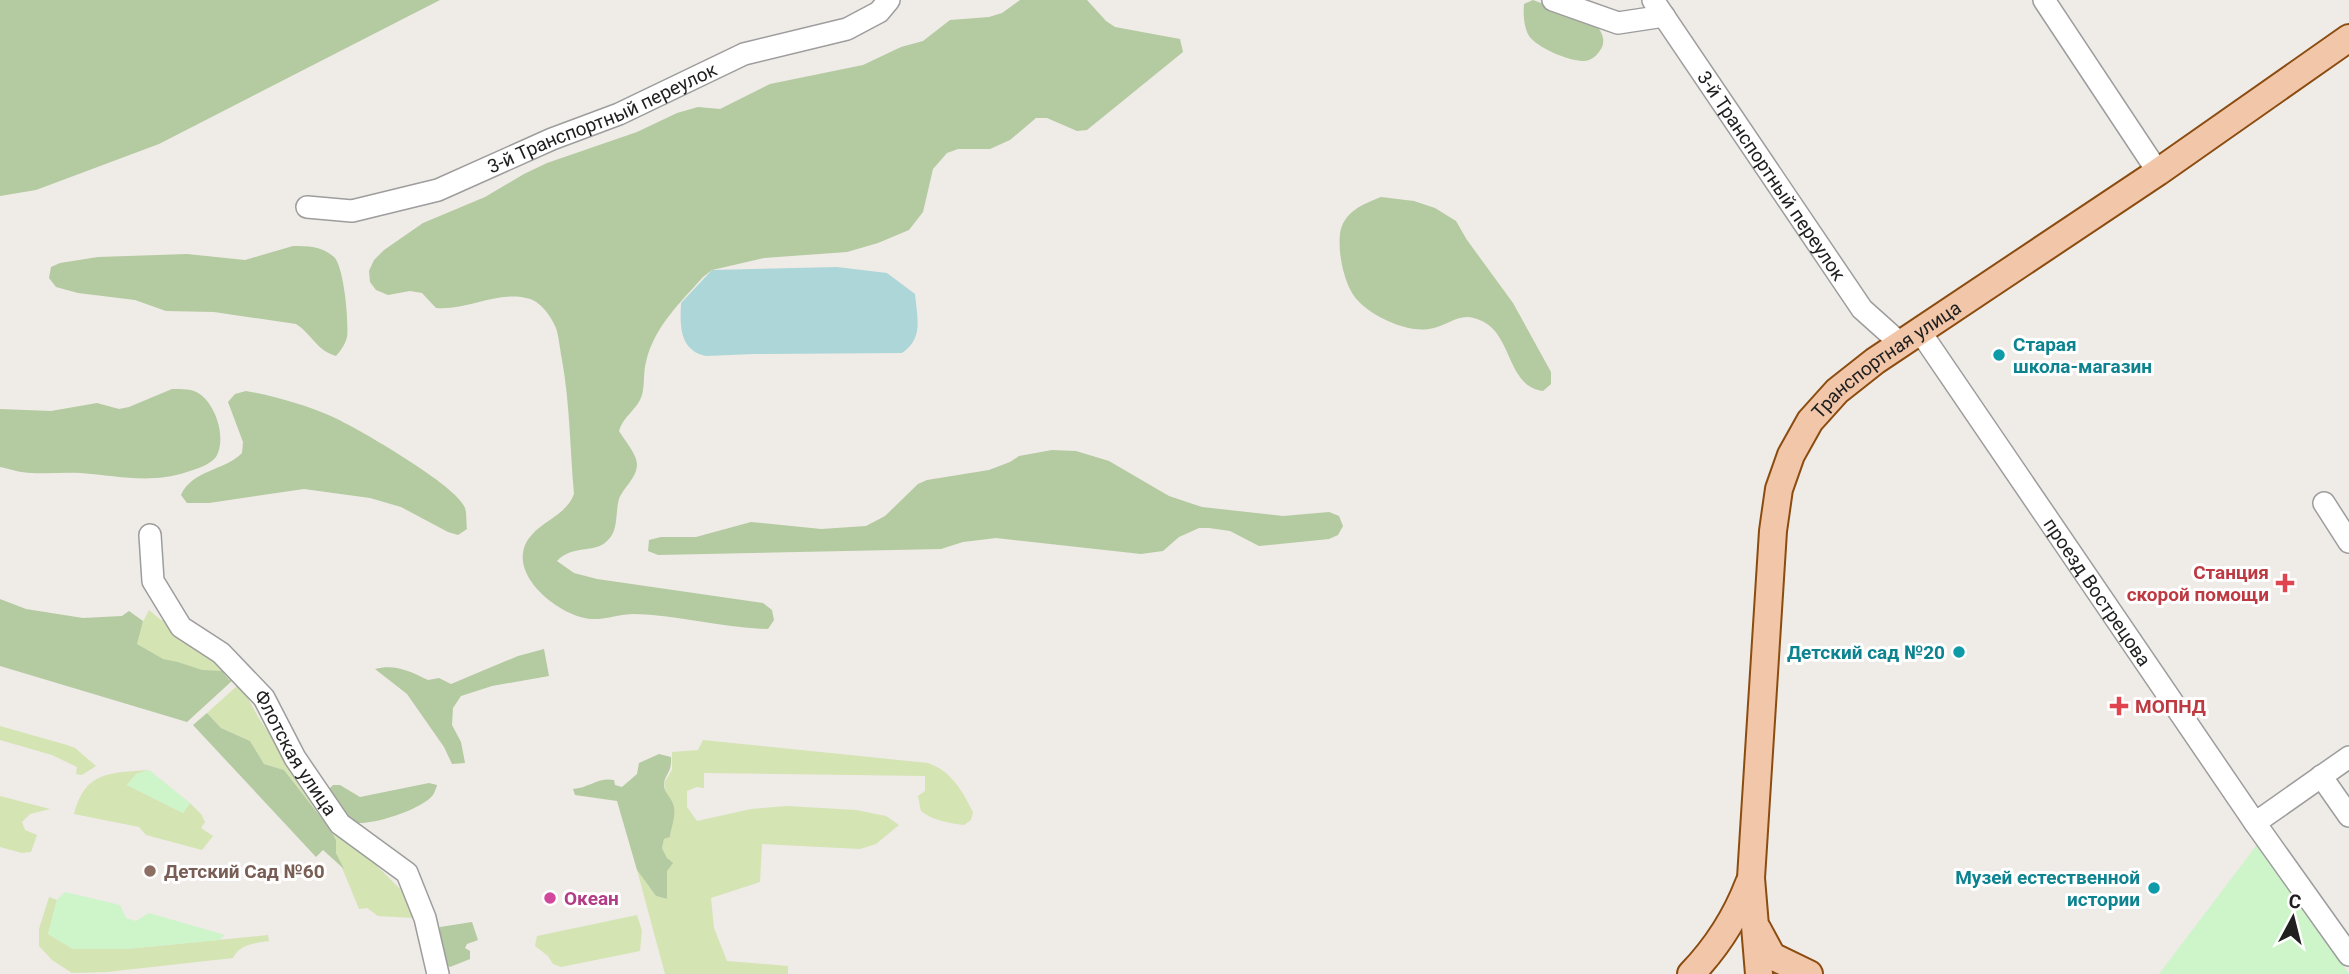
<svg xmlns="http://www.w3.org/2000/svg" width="2349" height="974" font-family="Roboto,sans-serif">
  <rect width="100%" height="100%" fill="#efebe7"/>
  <!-- grass -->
  <g fill="#d4e4b3">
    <polygon points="149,610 161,620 167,621 192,637 242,687 258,717 338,833 375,864 402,891 411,902 413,918 378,916 367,908 359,909 336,853 336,840 330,829 284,770 264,764 250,741 221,728 207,713 237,686 234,680 229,680 222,671 202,671 178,662 163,660 137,644 139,630"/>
    <polygon points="0,726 67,745 75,748 96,766 82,775 76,774 77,767 52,755 0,740"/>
    <path d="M 703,740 L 928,763 C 951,771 962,790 973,812 L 971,820 L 964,825 C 949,823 934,821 921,811 L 918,796 L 925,791 L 925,776 L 704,773 L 704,788 L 697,787 L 687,791 L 687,807 L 697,821 L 751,809 L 787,806 L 856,810 L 886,816 L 899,825 L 876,844 L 860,849 L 762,844 L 760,882 L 711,898 L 714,928 L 727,961 L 788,966 L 788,974 L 665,974 L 637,870 L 656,896 L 667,899 L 667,871 L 672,863 L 667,858 L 662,848 L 664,839 L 670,837 L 673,804 L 666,793 L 664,783 L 672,770 L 672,752 L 698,750 Z"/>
    <path d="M 149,770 L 136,774 L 127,785 L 183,813 L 190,803 L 201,814 L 205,822 L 201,828 L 213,836 L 202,850 L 146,835 L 139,827 L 74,814 C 85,771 110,773 149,770 Z"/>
    <polygon points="0,796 50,809 30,814 22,822 25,830 37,835 31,852 22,853 0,847"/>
    <path d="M 49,897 L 57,900 L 48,934 L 73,949 L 126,949 L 268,935 L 269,941 C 255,943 240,944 233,958 L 107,972 L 72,973 L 52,960 L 39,946 L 39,929 Z"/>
    <polygon points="637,915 642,931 640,951 561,967 553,964 548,956 535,946 537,936"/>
  </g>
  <!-- forest -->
  <g fill="#b4caa0">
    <polygon points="0,0 440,0 159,144 36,190 0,196"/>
    <path d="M 1020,0 L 1087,0 L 1106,21 L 1115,27 L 1180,39 L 1183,52 L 1087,130 L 1077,131 L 1047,118 L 1036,118 L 1010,140 L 990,149 L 958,149 L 947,153 L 933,169 L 923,212 L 909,230 L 878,243 L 847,252 L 764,258 L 712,270 L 703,277 C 680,303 654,327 646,362 C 643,373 645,384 642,395 C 638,409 623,416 619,431 C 624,439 633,450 636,459 C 641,475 624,486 619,499 C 615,512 619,531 607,541 C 594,554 573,544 557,561 L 574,573 L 597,579 L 763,603 L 772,610 L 774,620 L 768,629 C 723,628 679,615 634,614 C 620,614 605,620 591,619 C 563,617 514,581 524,548 C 533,522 565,519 574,494 C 570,450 570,404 562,360 C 560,350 559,337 556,328 C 551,316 540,300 526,298 C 496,291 466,311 436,308 L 422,293 L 410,291 L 388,295 L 376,290 L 370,282 L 369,271 L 374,260 L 384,250 L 423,223 L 485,197 L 524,174 L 547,163 L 637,132 L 677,113 L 698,107 L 720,109 L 770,84 L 863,65 L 901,47 L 923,41 L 950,20 L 989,17 L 1002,13 Z"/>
    <path d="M 1533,0 L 1596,24 C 1602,33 1606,40 1601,49 C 1598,54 1594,58 1589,60 C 1576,65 1537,48 1529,36 C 1524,28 1523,14 1524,4 Z"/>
    <path d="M 1381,197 L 1414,201 L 1435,208 L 1456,221 L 1467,240 L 1513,303 L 1551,372 L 1551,384 L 1543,391 C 1508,387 1512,337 1484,322 C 1460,309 1452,325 1429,329 C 1405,333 1362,313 1351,291 C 1343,276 1338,252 1340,234 C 1343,212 1363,204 1381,197 Z"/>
    <path d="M 293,246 C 308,246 322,246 334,257 C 344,266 349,323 347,337 C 345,345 341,350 336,356 C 316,350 312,334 296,324 L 214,312 L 166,311 L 135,300 L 78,293 L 56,287 L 49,278 L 51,267 L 60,263 L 98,257 L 187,254 L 245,260 Z"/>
    <path d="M 172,389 C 179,389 188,389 194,391 C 214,398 228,438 216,457 C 210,465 196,469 187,472 C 150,484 119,476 80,473 C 64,472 48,474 32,473 C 21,473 10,469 0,467 L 0,409 L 51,411 L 97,403 L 119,409 L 129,407 Z"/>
    <path d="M 246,391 C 275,396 306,405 333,417 C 357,428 458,486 465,508 C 467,514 466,523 467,529 L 458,535 L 448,532 L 401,507 L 370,498 L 304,489 L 209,503 L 187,503 L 181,495 C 192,470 224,471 242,453 L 243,442 L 228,402 L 235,394 Z"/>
    <polygon points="1052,450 1076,451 1109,461 1169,496 1202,507 1283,516 1329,512 1339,516 1343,526 1338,535 1329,539 1259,546 1230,531 1209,528 1199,528 1179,537 1163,551 1141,554 996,538 963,542 941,549 658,555 648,551 649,540 661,537 696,537 751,522 821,529 866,526 885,516 918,484 927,480 989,470 1010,462 1019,456"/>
    <polygon points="0,599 26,609 83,618 122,616 129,611 143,621 137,644 163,659 178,662 202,670 222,671 229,680 234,679 187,722 0,666"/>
    <path d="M 544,649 L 549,676 L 492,686 L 461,696 L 453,708 L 452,725 L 461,742 L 465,763 L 452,764 L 444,747 L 407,694 L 375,669 C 395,664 409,671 428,680 L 439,678 L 451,684 L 518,656 Z"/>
    <polygon points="207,713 221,728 250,741 264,764 284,770 330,829 336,840 336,853 344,869 323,850 316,857 193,725"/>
    <path d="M 659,754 L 671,757 C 672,772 666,773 664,783 C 663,792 671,797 673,804 C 677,814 671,827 670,837 L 664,839 L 662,848 L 667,858 L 673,863 L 667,871 L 667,899 L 656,896 L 637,870 L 617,801 L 575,795 L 573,789 C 589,788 598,777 614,780 L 615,785 L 622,787 L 637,774 L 639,763 Z"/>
    <path d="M 429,783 L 437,785 C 437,786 434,794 433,795 C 422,810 360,831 345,820 C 337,814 331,800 325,793 L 333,785 L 340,785 L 360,797 Z"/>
    <polygon points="472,922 478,940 467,944 465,948 470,951 470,959 450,967 446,965 439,930 440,927"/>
  </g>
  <!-- park -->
  <g fill="#cef4c9">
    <polygon points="149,770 190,803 183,813 127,785 136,774"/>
    <polygon points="2259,842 2349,974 2159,974"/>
    <polygon points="65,892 120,905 126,918 136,921 149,913 225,935 219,940 126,949 73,949 48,934 57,900"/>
  </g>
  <!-- water -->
  <path fill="#acd6d8" d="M 837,267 L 887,273 L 915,294 C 917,318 924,338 902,353 L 754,354 L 706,356 C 679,350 680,325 681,303 L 712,270 Z"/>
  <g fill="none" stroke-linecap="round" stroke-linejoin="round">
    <defs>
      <g id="minor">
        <polyline points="1553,0 1618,23 1664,16"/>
        <path id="s1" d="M 1653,0 L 1862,309 L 1900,343"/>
        <polyline points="2044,0 2158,172"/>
        <path id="s2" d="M 307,207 L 352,211 L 438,190 L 552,139 L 619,114 L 744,54 L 847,29 L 879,12 L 889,0"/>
        <path id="s3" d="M 1919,330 L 2255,823 L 2349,955"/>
        <polyline points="2324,503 2349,542"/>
        <path id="s4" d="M 150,535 L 153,581 L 181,627 L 221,653 L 264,698 L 295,758 L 340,824 L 407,873 L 425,918 L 438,974"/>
        <polyline points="2321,776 2349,816"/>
        <polyline points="2255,823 2349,757"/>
      </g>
      <g id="major">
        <polyline points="1758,930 1772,956 1809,974"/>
        <path d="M 1691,974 C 1717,947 1736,917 1749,883"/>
        <path id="s5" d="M 1759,974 L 1751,878 L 1773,531 L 1779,489 L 1791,455 L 1810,421 L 1837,391 L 1875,361 L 2158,172 L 2349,38"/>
      </g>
    </defs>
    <!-- minor casing -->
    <use href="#minor" stroke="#9d9d9d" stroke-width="24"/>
    <!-- major casing -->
    <use href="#major" stroke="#8b4c10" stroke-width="30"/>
    <!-- minor -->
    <use href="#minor" stroke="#fff" stroke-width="21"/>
    <!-- major -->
    <use href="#major" stroke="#f2c6a9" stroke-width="26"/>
  </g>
  <!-- markers -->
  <g fill="#0f9aa8" stroke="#fff" stroke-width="2.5">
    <circle cx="1999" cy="355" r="7"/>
    <circle cx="1959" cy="652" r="7"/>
    <circle cx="2154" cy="888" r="7"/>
  </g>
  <g fill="#e0444e" stroke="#fff" stroke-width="2.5">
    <path d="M2281.5 572.5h7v7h7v7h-7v7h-7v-7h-7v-7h7z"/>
    <path d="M2115.5 695.5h7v7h7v7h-7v7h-7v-7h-7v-7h7z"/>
  </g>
  <circle fill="#8d6e63" stroke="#fff" stroke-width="2.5" cx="150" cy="871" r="7"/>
  <circle fill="#d1479c" stroke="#fff" stroke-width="2.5" cx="550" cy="898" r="7"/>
  <g text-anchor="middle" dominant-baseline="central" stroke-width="6" stroke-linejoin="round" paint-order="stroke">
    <!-- street labels -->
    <g font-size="19" fill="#202020" stroke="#fff">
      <text stroke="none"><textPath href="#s2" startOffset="313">3-й Транспортный переулок</textPath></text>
      <text stroke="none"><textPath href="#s1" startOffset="212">3-й Транспортный переулок</textPath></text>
      <text stroke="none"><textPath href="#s5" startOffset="660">Транспортная улица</textPath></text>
      <text stroke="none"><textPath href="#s3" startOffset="317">проезд Вострецова</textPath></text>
      <text stroke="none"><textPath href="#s4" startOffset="273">Флотская улица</textPath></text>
    </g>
    <!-- culture labels -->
    <g font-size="19" font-weight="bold" fill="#0d838f" stroke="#fff" text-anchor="end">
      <text x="2013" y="344" text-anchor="start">Старая<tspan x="2013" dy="22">школа-магазин</tspan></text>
      <text x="1945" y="652">Детский сад №20</text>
      <text x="2140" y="877">Музей естественной<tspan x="2140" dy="22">истории</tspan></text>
    </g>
    <!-- health labels -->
    <g font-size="19" font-weight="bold" fill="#be3a42" stroke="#fff" text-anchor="end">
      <text x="2269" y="572">Станция<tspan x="2269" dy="22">скорой помощи</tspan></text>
      <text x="2135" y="706" text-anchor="start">МОПНД</text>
    </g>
    <!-- education labels -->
    <g font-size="19" font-weight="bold" fill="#785e54" stroke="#fff" text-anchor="start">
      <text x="164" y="871">Детский Сад №60</text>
    </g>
    <!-- hotel labels -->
    <g font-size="19" font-weight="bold" fill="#b23c85" stroke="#fff" text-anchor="start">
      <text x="564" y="898">Океан</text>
    </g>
  </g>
  <!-- north arrow -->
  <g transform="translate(2293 918) rotate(7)" stroke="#ffffff" stroke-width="5" paint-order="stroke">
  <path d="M0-5L12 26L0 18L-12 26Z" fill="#202020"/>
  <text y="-10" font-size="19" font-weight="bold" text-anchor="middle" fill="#202020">С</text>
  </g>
</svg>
